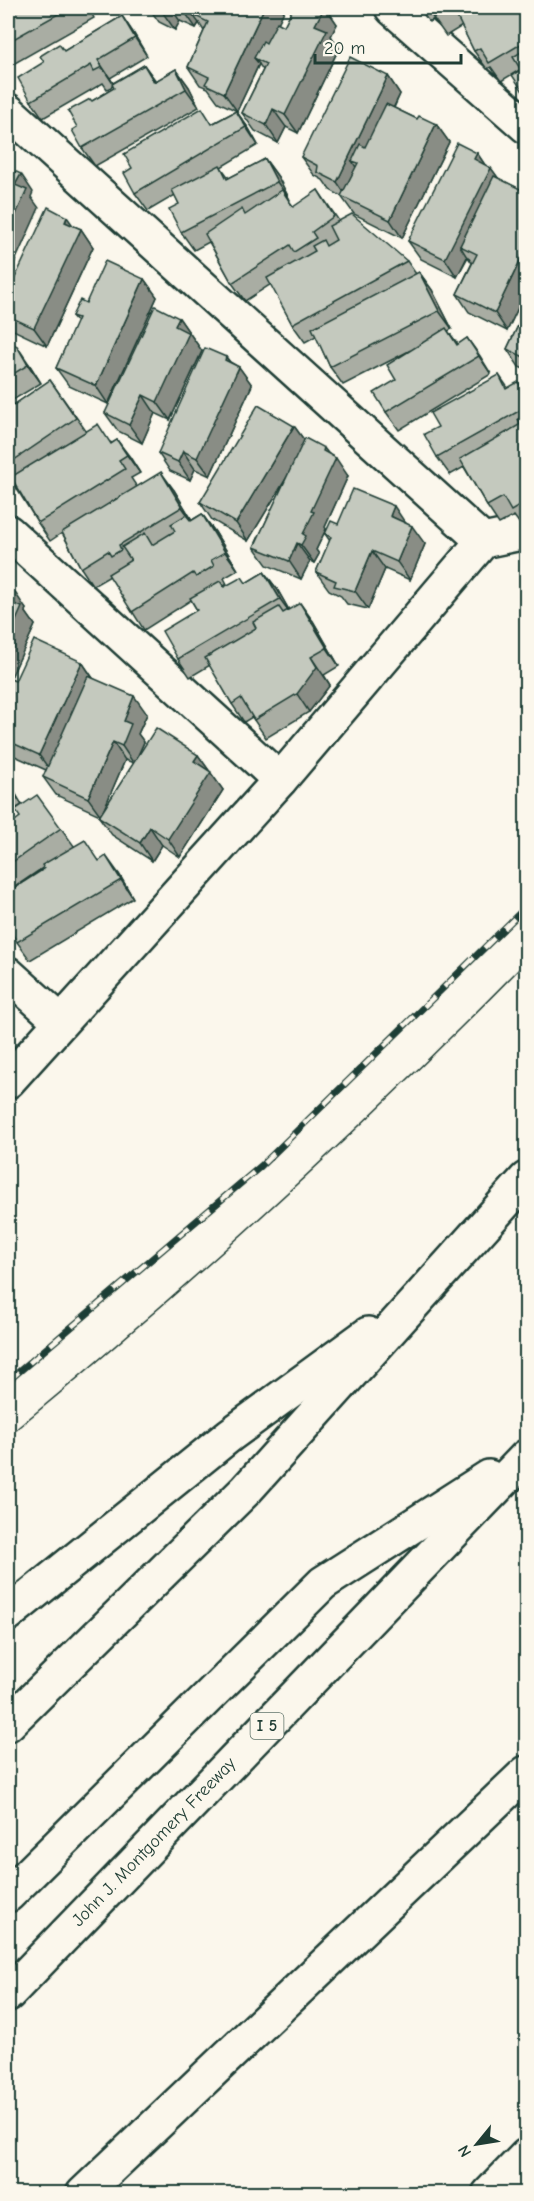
<svg xmlns="http://www.w3.org/2000/svg" width="534" height="2201" font-family="'Comic Neue',sans-serif">
  <rect width="100%" height="100%" fill="#fbf7ec"/>
  <filter id="ink" filterUnits="userSpaceOnUse"><feTurbulence type="fractalNoise" baseFrequency=".0167" numOctaves="2"/><feDisplacementMap in="SourceGraphic" scale="12" xChannelSelector="R" yChannelSelector="G"/><feConvolveMatrix kernelMatrix="1 2 1 2 8 2 1 2 1" color-interpolation-filters="sRGB"/></filter>
  <g filter="url(#ink)">
    <g fill="none" stroke-linecap="round" stroke-linejoin="round">
      <defs>
        <g id="minor">
          <polyline points="392,8 526,126"/>
          <polyline points="8,111 483,541"/>
          <polyline points="8,532 280,780"/>
          <polyline points="8,974 60,1021"/>
          <polyline points="8,1081 280,780 483,541 526,532"/>
        </g>
        <g id="motorway">
          <polyline points="8,1614 230,1435 368,1334"/>
          <polyline points="8,1724 246,1490 526,1179"/>
          <polyline points="8,1895 323,1583 489,1477"/>
          <polyline points="8,1994 526,1457"/>
          <polyline points="83,2194 526,1773"/>
          <polyline points="489,2194 526,2156"/>
        </g>
      </defs>
      <!-- minor casing -->
      <use href="#minor" stroke="#1f3d34" stroke-width="38"/>
      <!-- motorway casing -->
      <use href="#motorway" stroke="#1f3d34" stroke-width="38"/>
      <!-- minor -->
      <use href="#minor" stroke="#fbf7ec" stroke-width="33"/>
      <!-- motorway -->
      <use href="#motorway" stroke="#fbf7ec" stroke-width="33"/>
      <!-- tram -->
      <path stroke="#1f3d34" stroke-width="1.5" d="M 8,1436 C 189,1287 362,1129 526,962"/>
      <defs>
        <polyline id="rail" points="8,1381 261,1166 526,907"/>
      </defs>
      <!-- rail casing -->
      <use href="#rail" stroke="#1f3d34" stroke-width="7"/>
      <!-- rail -->
      <use href="#rail" stroke="#fbf7ec" stroke-width="4.5" stroke-dasharray="14" stroke-linecap="butt"/>
    </g>
    <!-- wall -->
    <g fill="#a9ada3" stroke="#1f3d34" stroke-width="1.5" fill-rule="evenodd">
      <polygon points="8,8 89,8 94,18 8,67"/>
      <polygon points="149,8 281,8 284,11 278,23 284,26 293,8 326,8 337,24 331,36 339,48 298,133 286,127 278,143 255,131 242,113 263,70 259,64 237,111 218,102 208,88 200,85 188,67 204,31 199,23 196,28 180,21 175,30 159,22"/>
      <polygon points="419,8 526,8 526,96 521,69 501,81 491,67 487,69 474,51 462,26 446,36 434,19 429,22"/>
      <polygon points="122,16 134,34 147,56 110,78 113,83 144,65 156,81 176,69 189,87 199,107 95,166 82,148 77,127 92,101 114,88 113,86 107,89 103,83 43,118 31,101 64,51"/>
      <polygon points="388,76 400,94 394,108 417,119 436,124 449,142 402,238 354,214 341,196 330,190 323,180 314,175 301,157"/>
      <polygon points="236,111 249,129 258,145 221,167 229,178 265,159 278,177 290,200 289,201 294,207 318,190 339,221 407,261 416,274 419,272 432,290 452,329 448,331 458,344 467,338 491,374 399,430 386,412 396,380 409,351 343,385 330,367 316,336 305,342 292,324 271,284 245,301 232,283 209,242 194,250 181,232 179,204 175,195 148,211 135,193 213,123"/>
      <polygon points="477,153 485,165 491,168 498,178 526,192 526,291 507,331 469,312 457,294 472,263 468,257 457,277 421,259 408,241"/>
      <polygon points="73,226 81,229 93,247 47,346 11,329 8,324 8,293"/>
      <polygon points="144,279 157,297 108,404 69,386 56,368 77,322 72,316 86,303"/>
      <polygon points="526,298 526,370 519,367 507,349 524,313 521,309"/>
      <polygon points="179,318 202,351 170,420 155,413 142,443 118,431 105,413"/>
      <polygon points="8,340 29,364 41,383 8,403"/>
      <polygon points="226,357 230,362 239,367 252,385 210,476 195,469 190,480 170,471 158,453"/>
      <polygon points="499,375 508,388 526,393 526,527 523,528 514,516 499,524 487,506 464,467 450,475 437,457 438,427"/>
      <polygon points="50,380 86,431 112,443 117,440 140,473 131,478 137,487 174,490 192,520 202,514 215,532 238,570 224,578 227,584 224,586 224,587 246,583 264,572 277,589 289,610 313,621 339,666 324,675 330,685 309,712 266,738 252,717 244,722 232,704 210,665 190,677 178,659 197,610 191,600 144,630 110,576 93,586 81,568 62,533 50,541 38,523 15,486 8,491 8,409"/>
      <polygon points="294,426 304,440 329,454 348,476 325,527 326,529 316,550 319,554 314,563 310,561 301,579 267,565 254,547 288,475 248,541 212,520 200,502"/>
      <polygon points="405,522 425,544 410,580 385,569 368,609 347,604 341,596 329,590 316,572 330,541 325,534 338,524"/>
      <path d="M 8,588 L 26,609 L 25,611 L 35,625 L 10,679 L 15,681 L 82,662 L 93,678 L 147,714 L 138,734 L 144,742 L 136,759 L 198,755 L 223,790 L 180,857 L 162,845 L 152,861 L 112,835 L 99,817 L 100,815 L 56,795 L 43,777 L 46,770 L 8,753 ZM 125,760 L 134,763 L 103,811 Z"/>
      <polygon points="8,781 22,805 8,813"/>
      <path d="M 8,826 L 61,828 L 74,846 L 100,861 L 119,874 L 133,898 L 30,960 L 17,942 L 11,913 L 8,907 ZM 44,867 L 44,869 L 13,888 Z"/>
    </g>
    <!-- shaded-wall -->
    <g fill="#898d85" stroke="#1f3d34" stroke-width="1.5">
      <polygon points="165,8 171,8 180,21 175,30 163,13"/>
      <polygon points="185,8 207,8 193,15 199,23 196,28 184,11"/>
      <polygon points="264,8 281,8 284,11 260,61 254,58 259,64 237,111 224,93"/>
      <polygon points="324,8 326,8 337,24 331,36 339,48 298,133 285,115 315,25"/>
      <polygon points="122,16 134,34 147,56 135,38"/>
      <polygon points="98,60 110,78 114,85 102,67"/>
      <polygon points="144,65 157,83 154,82"/>
      <polygon points="176,69 189,87 199,107 186,89"/>
      <polygon points="388,76 400,94 363,171 358,163 352,161 361,175 349,200 337,182"/>
      <polygon points="273,109 286,127 278,143 266,125"/>
      <polygon points="236,111 249,129 258,145 246,127"/>
      <polygon points="436,124 449,142 402,238 390,220"/>
      <polygon points="477,153 489,171 491,168 504,186 460,246 467,257 457,277 445,259 474,159"/>
      <polygon points="265,159 278,177 290,200 277,182"/>
      <polygon points="21,174 33,192 31,197 39,208 8,277 8,232 15,185"/>
      <polygon points="67,217 79,234 81,229 93,247 47,346 34,328"/>
      <polygon points="526,248 526,291 507,331 495,313"/>
      <polygon points="419,272 432,290 452,329 439,311"/>
      <polygon points="144,279 157,297 108,404 96,386"/>
      <polygon points="179,318 202,351 170,420 157,402 175,326"/>
      <polygon points="467,338 480,356 491,374"/>
      <polygon points="17,346 29,364 41,383 28,365"/>
      <polygon points="226,357 237,372 239,367 252,385 210,476 197,458"/>
      <polygon points="143,395 155,413 142,443 129,425"/>
      <polygon points="294,426 307,444 248,541 236,523"/>
      <polygon points="117,440 130,457 140,473 127,455"/>
      <polygon points="324,448 334,461 336,458 348,476 325,527 326,529 316,550 319,554 314,563 301,545 303,534 311,511 323,451"/>
      <polygon points="183,451 195,469 190,480 178,462"/>
      <polygon points="161,472 174,490 195,525 182,507"/>
      <polygon points="394,506 406,524 390,516"/>
      <polygon points="202,514 215,532 238,570 225,552"/>
      <polygon points="412,526 425,544 410,580 397,562"/>
      <polygon points="297,543 310,561 301,579 289,561"/>
      <polygon points="372,551 385,569 368,609 355,591"/>
      <polygon points="264,572 277,589 293,617 280,599"/>
      <polygon points="14,591 26,609 25,611 35,625 8,684 9,602"/>
      <polygon points="300,603 313,621 339,666 327,648"/>
      <polygon points="311,657 330,685 309,712 297,694"/>
      <polygon points="82,662 94,680 52,773 39,755"/>
      <polygon points="134,696 147,714 138,734 144,742 134,764 122,746 124,721"/>
      <polygon points="113,742 125,760 101,816 88,798"/>
      <polygon points="198,755 223,790 180,857 168,839 194,761"/>
      <polygon points="8,781 22,805 8,784"/>
      <polygon points="150,827 162,845 152,861 140,843"/>
      <polygon points="106,856 119,874 133,898 121,880"/>
    </g>
    <!-- building -->
    <g fill="#c4c9be" stroke="#1f3d34" stroke-width="1.5">
      <polygon points="8,8 69,8 8,42"/>
      <polygon points="153,8 165,8 163,13"/>
      <polygon points="177,8 185,8 184,11"/>
      <polygon points="196,8 264,8 224,93 205,84 209,77 188,67 208,22 193,15"/>
      <polygon points="293,8 324,8 315,25 327,30 285,115 273,109 266,125 242,113 266,64 254,58 263,41 266,43 277,22 284,26"/>
      <polygon points="427,8 451,8 433,18"/>
      <polygon points="469,8 526,8 526,41 489,63 480,48 474,51 456,15"/>
      <polygon points="122,16 135,38 98,60 102,67 94,71 91,65 31,101 18,78 44,62 40,56 59,44 64,51"/>
      <polygon points="526,49 526,96 512,75 521,70 513,57"/>
      <polygon points="350,57 388,76 337,182 317,172 318,166 301,157"/>
      <polygon points="144,65 154,82 176,69 186,89 82,148 72,130 77,127 68,111 90,99 92,101 114,88 112,84"/>
      <polygon points="386,104 417,119 419,116 436,124 390,220 341,196 358,163 352,161 360,144 365,147"/>
      <polygon points="202,108 212,124 236,111 246,127 135,193 124,173 132,168 124,154"/>
      <polygon points="457,143 477,153 474,159 491,168 445,259 408,241"/>
      <polygon points="265,159 277,182 181,232 169,209 179,204 172,190 220,165 227,179"/>
      <polygon points="8,168 21,174 15,185 27,190 8,232"/>
      <polygon points="494,176 526,192 526,248 495,313 457,294 477,254 460,246"/>
      <polygon points="282,190 293,207 318,190 334,216 312,232 316,238 294,252 290,245 232,283 205,234 242,209 245,215"/>
      <polygon points="48,207 67,217 65,222 81,229 34,328 8,316 8,293"/>
      <polygon points="352,214 407,261 292,324 267,278 315,251 312,246 323,240 326,246 336,240 329,226"/>
      <polygon points="105,261 144,279 96,386 56,368 78,318 72,316 80,300 86,303"/>
      <polygon points="419,272 439,311 330,367 312,328"/>
      <polygon points="526,298 526,358 507,349 525,311 521,309"/>
      <polygon points="155,306 179,318 175,326 189,333 157,402 143,395 129,425 105,413"/>
      <polygon points="446,328 457,345 467,338 479,356 386,412 374,393 396,380 387,365"/>
      <polygon points="8,340 17,346 28,365 8,377"/>
      <polygon points="205,348 226,357 225,360 239,367 197,458 183,451 178,462 158,453"/>
      <polygon points="499,375 506,389 518,382 526,396 526,407 437,457 424,434 438,427 430,413"/>
      <polygon points="50,380 76,418 8,464 8,409"/>
      <polygon points="258,405 294,426 236,523 200,502"/>
      <polygon points="526,414 526,502 511,511 503,497 487,506 460,459 521,424 518,419"/>
      <polygon points="98,424 111,444 117,440 127,455 119,460 125,469 38,523 11,477"/>
      <polygon points="305,438 324,448 323,451 336,458 311,511 314,512 303,534 306,536 301,545 297,543 289,561 254,547"/>
      <polygon points="161,472 182,507 119,545 121,550 111,556 108,551 81,568 62,532"/>
      <polygon points="353,489 394,506 390,516 412,526 397,562 372,551 355,591 334,586 336,581 316,572 331,537 325,534 331,521 338,524"/>
      <polygon points="202,514 225,552 211,560 214,566 196,577 193,573 132,612 108,574 131,560 122,547 145,533 152,545 175,531 171,524 186,515 191,521"/>
      <polygon points="264,572 280,599 178,659 162,631 197,610 190,598 220,581 224,587 242,577 246,583"/>
      <polygon points="8,588 14,591 9,602 22,607 8,639"/>
      <polygon points="300,603 327,648 311,657 317,667 297,694 254,720 241,698 232,704 205,658 256,628 253,622 279,607 283,613"/>
      <polygon points="34,640 82,662 39,755 8,741 8,678 15,681"/>
      <polygon points="88,676 134,696 124,721 131,724 122,746 113,742 88,798 43,777"/>
      <polygon points="156,728 198,755 194,761 211,772 168,839 150,827 140,843 99,817"/>
      <polygon points="37,795 61,828 8,865 8,826 20,817 15,810"/>
      <polygon points="85,840 99,861 106,856 121,880 17,942 8,926 8,916 11,913 8,907 8,892 44,869 42,865"/>
    </g>
  </g>
  <g text-anchor="middle" dominant-baseline="central" stroke-width="5" stroke-linejoin="round" paint-order="stroke">
    <!-- shield labels -->
    <rect fill="#fbf7ec" stroke="#61756b" stroke-width="1.5" x="250.5" y="1713" width="33" height="26" rx="4.5"/>
    <g font-size="16" font-weight="bold" fill="#1f3d34">
      <text x="267" y="1726">I 5</text>
    </g>
    <!-- street labels -->
    <g font-size="18" fill="#1f3d34" stroke="#fbf7ec">
      <text transform="translate(154 1842) rotate(-46)">John J. Montgomery Freeway</text>
    </g>
  </g>
  <!-- margin -->
  <rect width="534" height="2201" fill="none" stroke="#fbf7ec" stroke-width="30"/>
  <rect x="15" y="15" width="504" height="2171" fill="none" stroke="#1f3d34" stroke-width="2" filter="url(#ink)"/>
  <!-- north arrow -->
  <g transform="translate(477 2144) rotate(240)" stroke="#fbf7ec" stroke-width="4.5" paint-order="stroke">
  <path d="M0-4.5L10 22L0 15L-10 22Z" fill="#1f3d34"/>
  <text y="-9" font-size="16" font-weight="bold" text-anchor="middle" fill="#1f3d34">N</text>
  </g>
  <!-- scale -->
  <path d="M315 54v9h146v-9" fill="none" stroke="#1f3d34" stroke-width="3"/>
  <text x="324" y="54" font-size="18" fill="#1f3d34" stroke="#fbf7ec" stroke-width="4.5" paint-order="stroke">20 m</text>
</svg>
